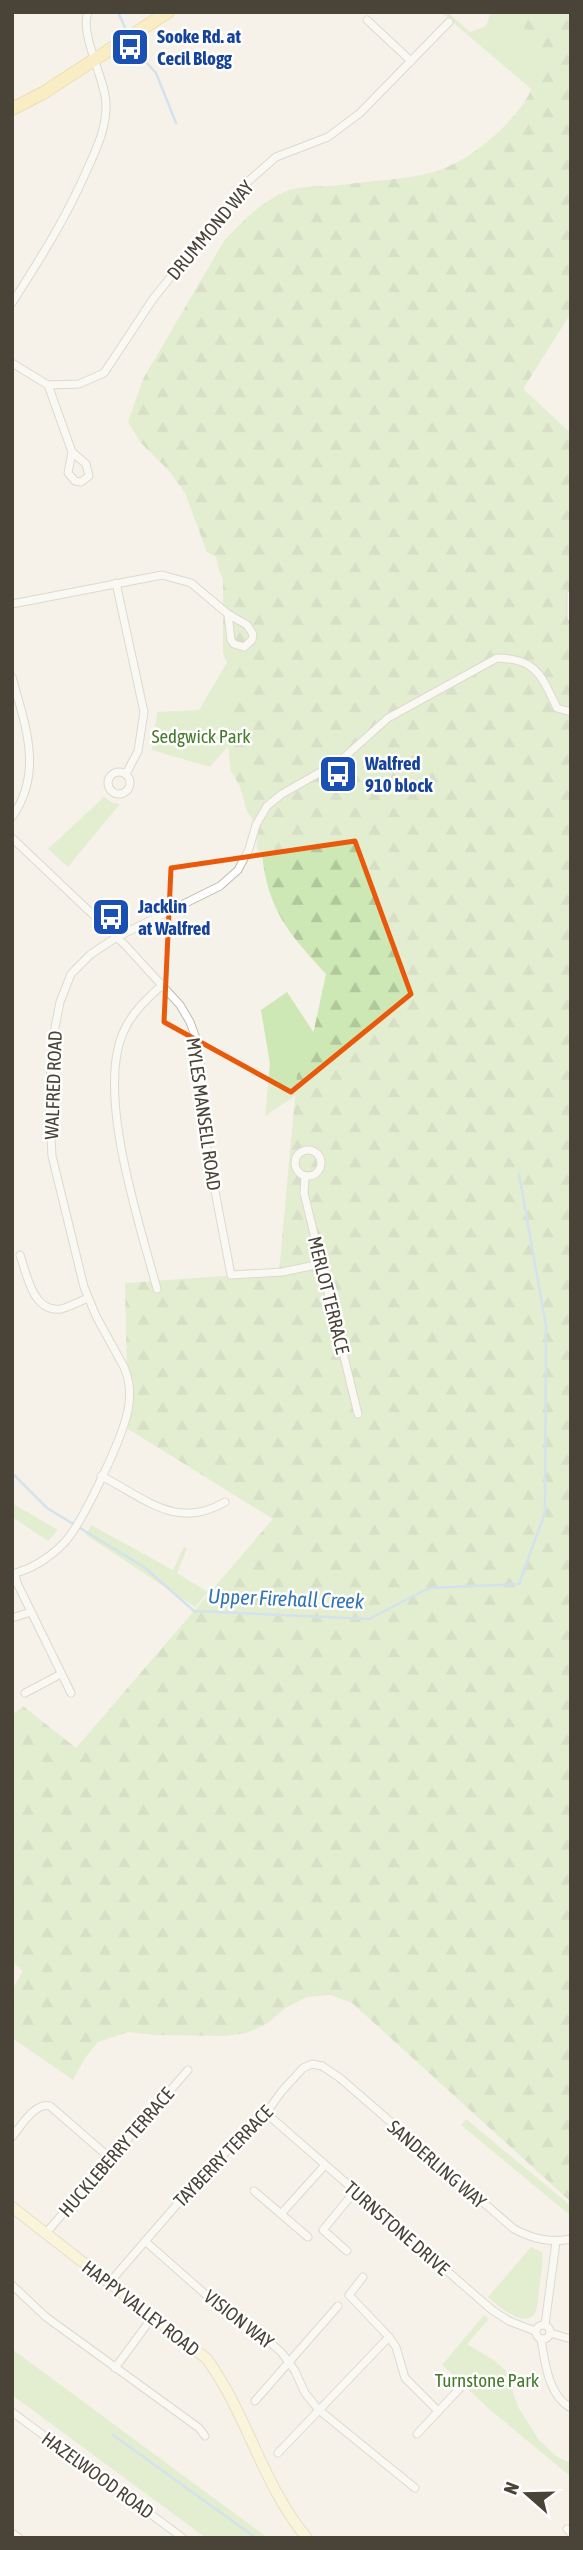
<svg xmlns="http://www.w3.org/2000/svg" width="583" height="2550" font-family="'Asap Condensed',sans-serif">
  <defs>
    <pattern id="forest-firs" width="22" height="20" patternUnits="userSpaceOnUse" patternTransform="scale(1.75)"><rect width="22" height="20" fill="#cde8b4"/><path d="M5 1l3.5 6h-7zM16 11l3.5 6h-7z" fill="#b2c89c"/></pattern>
  </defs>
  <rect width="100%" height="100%" fill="#f5f2ea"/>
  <!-- green -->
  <g fill="#cde8b4">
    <polygon points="447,12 470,32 486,26 491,12 526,12 564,117 442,13"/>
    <polygon points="232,654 272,696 210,767 152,750 157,712 199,710"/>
    <polygon points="104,797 113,803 120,804 68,867 48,849"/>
    <polygon points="287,992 337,1068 265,1116 270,1064 261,1010"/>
    <polygon points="12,1503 58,1530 48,1541 12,1517"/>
    <polygon points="91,1525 173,1570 184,1547 187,1548 177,1573 208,1592 195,1607 86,1535"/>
    <polygon points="466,2119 571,2206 571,2216 461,2125"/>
    <path d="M 531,2247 L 542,2252 C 544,2263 540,2278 539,2290 C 538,2297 538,2307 535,2313 C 525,2330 497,2305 488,2297 Z"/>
    <polygon points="484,2315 489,2319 467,2344 495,2361 506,2371 518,2407 539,2440 556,2456 571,2463 571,2477 488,2408 442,2365"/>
    <polygon points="12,2349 268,2538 206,2538 12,2395"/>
  </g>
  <!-- forest -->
  <path fill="url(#forest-firs)" d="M 516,12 L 571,12 L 571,313 L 523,389 L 571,433 L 571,2202 L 352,2003 L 331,1995 L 307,1997 L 285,2008 L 268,2023 L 247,2033 L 226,2036 L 154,2035 L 129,2032 L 98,2042 L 85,2058 L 73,2080 L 12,2038 L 12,1990 L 23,1971 L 12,1962 L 12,1715 L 23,1706 L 76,1748 L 273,1519 L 128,1429 L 125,1283 L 279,1272 L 297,1075 L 309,1053 L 326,974 C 289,934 267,909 262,853 L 257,849 L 256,825 L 247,811 L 240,787 L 231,771 L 227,738 L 227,662 L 223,653 L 223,578 L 220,574 L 216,557 L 207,552 L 185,493 L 170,472 L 140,442 L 128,422 L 143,379 L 224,241 C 241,223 260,203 282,193 C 300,184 321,188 340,185 C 368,181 398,180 426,174 C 462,166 499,136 521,107 C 531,94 536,78 542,63 Z"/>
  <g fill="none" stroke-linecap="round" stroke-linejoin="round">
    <!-- stream -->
    <g stroke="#a8cef0" stroke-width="2.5">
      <polyline points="118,12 127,32"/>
      <polyline points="131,41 137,52 156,73 176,123"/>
      <polyline points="12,1473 47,1508 144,1567 194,1611 369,1619 429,1588 519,1584 545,1513 546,1326 519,1174"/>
      <polyline points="113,2435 256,2538"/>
    </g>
    <defs>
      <g id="minor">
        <polyline points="367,20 411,61"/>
        <path d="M 12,303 C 40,259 65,220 86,172 C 96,150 106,130 106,106 C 107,81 79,36 88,12"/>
        <polyline points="12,363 48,385 72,452 86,464 89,476 81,482 75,481 68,473 72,452"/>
        <polyline points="48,385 79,384 104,373 153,299 244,185 276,157 328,137 360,113 449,22"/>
        <polyline points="116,583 144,712 138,751 126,774"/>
        <polyline points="571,594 571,617"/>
        <polyline points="12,604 162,575 191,583 228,614 247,625 253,634 252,640 244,647 234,644 231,640 228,614"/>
        <path d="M 12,677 C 25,725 44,772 12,817"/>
        <circle cx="119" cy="783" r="11"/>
        <polyline points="12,838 125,945 180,1005 190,1022 197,1041 200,1061 207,1149 231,1275 282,1272 321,1264"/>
        <circle cx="308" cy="1163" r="13"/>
        <polyline points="305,1177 304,1193 358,1414"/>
        <path d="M 20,1255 C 27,1275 33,1313 61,1309 C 70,1307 80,1301 88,1298"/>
        <path d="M 157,1289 C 140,1225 96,1095 123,1033 C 131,1013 147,999 163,984"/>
        <path d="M 101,1476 C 144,1497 176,1531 225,1502"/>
        <path d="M 12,1574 C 32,1569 48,1559 63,1544 C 82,1525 123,1437 128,1410 C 131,1395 130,1381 124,1367 L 96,1316 L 84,1287 L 52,1156 L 49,1100 L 53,1038 L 60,1002 L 71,974 L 91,954 L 117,937 L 220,886 L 238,870 L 249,849 L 256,825 L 267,806 L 282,794 L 340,761 L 388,718 L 497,658 C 537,659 541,675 557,708 L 571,712"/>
        <polyline points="15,1574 17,1583 71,1693"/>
        <polyline points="12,1618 31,1612"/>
        <polyline points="25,1693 61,1674"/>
        <polyline points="267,2114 492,2310 509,2321 535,2331"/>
        <path d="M 12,2137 C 21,2126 35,2102 50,2106 L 110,2158"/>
        <polyline points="254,2191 308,2237"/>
        <polyline points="281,2214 325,2165"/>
        <polyline points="45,2234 188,2070"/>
        <polyline points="145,2241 213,2301 242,2317 282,2353 295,2371 305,2393 319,2410 415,2488"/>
        <polyline points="347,2251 323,2230 355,2191"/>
        <polyline points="363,2277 349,2295 389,2337 396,2347 405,2378 438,2411"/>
        <path d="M 109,2283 L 212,2164 L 258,2124 L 282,2091 L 303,2068 L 312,2064 L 322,2066 L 340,2078 L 514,2229 C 533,2239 550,2243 571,2239"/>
        <polyline points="12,2285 46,2317 199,2428 205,2436"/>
        <circle cx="543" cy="2332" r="7"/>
        <polyline points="545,2325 556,2242"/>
        <polyline points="550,2333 571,2339"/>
        <path d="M 541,2339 C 545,2363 548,2395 571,2408"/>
        <polyline points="115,2368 154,2315"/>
        <polyline points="255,2401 338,2306"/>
        <polyline points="12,2412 183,2538"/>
        <polyline points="417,2434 460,2388"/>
        <polyline points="278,2453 389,2337"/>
        <polyline points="567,2529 571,2533"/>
        <polyline points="12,2533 19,2538"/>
      </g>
      <path id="secondary" d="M 12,2207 L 207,2359 C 248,2416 262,2484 307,2538"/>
      <polyline id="primary" points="12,109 43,93 168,12"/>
    </defs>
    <!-- minor casing -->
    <use href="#minor" stroke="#c0bbad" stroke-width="9"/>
    <!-- secondary casing -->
    <use href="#secondary" stroke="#d4c89a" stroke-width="12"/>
    <!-- primary casing -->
    <use href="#primary" stroke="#e3c66a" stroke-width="14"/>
    <!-- minor -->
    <use href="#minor" stroke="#fff" stroke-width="7"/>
    <!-- secondary -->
    <use href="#secondary" stroke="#fef5cb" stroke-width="10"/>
    <!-- primary -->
    <use href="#primary" stroke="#fde79b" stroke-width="12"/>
  </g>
  <!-- marked area -->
  <path d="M0 0H583V2550H0ZM 355,841 L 411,994 L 291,1092 L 164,1022 L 171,868 Z" fill="#f5f2ea" fill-opacity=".55" fill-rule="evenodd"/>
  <path fill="none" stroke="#e8590c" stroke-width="5" stroke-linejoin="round" d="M 355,841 L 411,994 L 291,1092 L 164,1022 L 171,868 Z"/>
  <!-- icons -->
  <defs>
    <symbol id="bus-square" viewBox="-11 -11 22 22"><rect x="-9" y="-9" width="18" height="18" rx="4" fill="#1a4fb4" stroke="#fff"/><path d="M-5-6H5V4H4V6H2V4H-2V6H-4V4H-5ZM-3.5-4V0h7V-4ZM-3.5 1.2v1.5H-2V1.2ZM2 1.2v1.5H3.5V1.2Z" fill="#fff"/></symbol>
  </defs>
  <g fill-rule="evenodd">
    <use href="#bus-square" x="108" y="25" width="44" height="44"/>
    <use href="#bus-square" x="316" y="752" width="44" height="44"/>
    <use href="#bus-square" x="89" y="895" width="44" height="44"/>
  </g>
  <g text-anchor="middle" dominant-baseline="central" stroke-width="5" stroke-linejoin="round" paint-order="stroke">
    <!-- transit labels -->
    <g font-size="19" font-weight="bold" fill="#164399" stroke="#fff" text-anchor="start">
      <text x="157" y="36">Sooke Rd. at<tspan x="157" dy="22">Cecil Blogg</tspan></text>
      <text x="365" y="763">Walfred<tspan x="365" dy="22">910 block</tspan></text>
      <text x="138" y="906">Jacklin<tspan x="138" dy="22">at Walfred</tspan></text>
    </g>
    <!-- street labels -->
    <g font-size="19" fill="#494338" stroke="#fff">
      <text transform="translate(210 230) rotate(-50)">DRUMMOND WAY</text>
      <text transform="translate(53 1085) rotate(-88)">WALFRED ROAD</text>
      <text transform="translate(204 1114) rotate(82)">MYLES MANSELL ROAD</text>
      <text transform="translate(329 1295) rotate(76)">MERLOT TERRACE</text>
      <text transform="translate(116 2152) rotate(-49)">HUCKLEBERRY TERRACE</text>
      <text transform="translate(223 2156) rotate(-46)">TAYBERRY TERRACE</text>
      <text transform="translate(437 2164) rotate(41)">SANDERLING WAY</text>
      <text transform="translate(397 2228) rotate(41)">TURNSTONE DRIVE</text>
      <text transform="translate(141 2308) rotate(38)">HAPPY VALLEY ROAD</text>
      <text transform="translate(239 2319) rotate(38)">VISION WAY</text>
      <text transform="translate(98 2475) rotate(36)">HAZELWOOD ROAD</text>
    </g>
    <!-- park labels -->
    <g font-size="19" fill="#457b2b" stroke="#fff">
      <text x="201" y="736">Sedgwick Park</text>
      <text x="487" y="2380">Turnstone Park</text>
    </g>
    <!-- water labels -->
    <g font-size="21" font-style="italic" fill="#3175b5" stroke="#fff">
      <text transform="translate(286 1598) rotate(2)">Upper Firehall Creek</text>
    </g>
  </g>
  <!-- border -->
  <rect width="583" height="2550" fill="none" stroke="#494338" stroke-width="28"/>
  <!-- north arrow -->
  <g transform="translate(527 2494) rotate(290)" stroke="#ffffff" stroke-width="5" paint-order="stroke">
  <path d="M0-5L12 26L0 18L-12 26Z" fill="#494338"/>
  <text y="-10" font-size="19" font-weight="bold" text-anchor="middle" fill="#494338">N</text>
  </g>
</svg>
